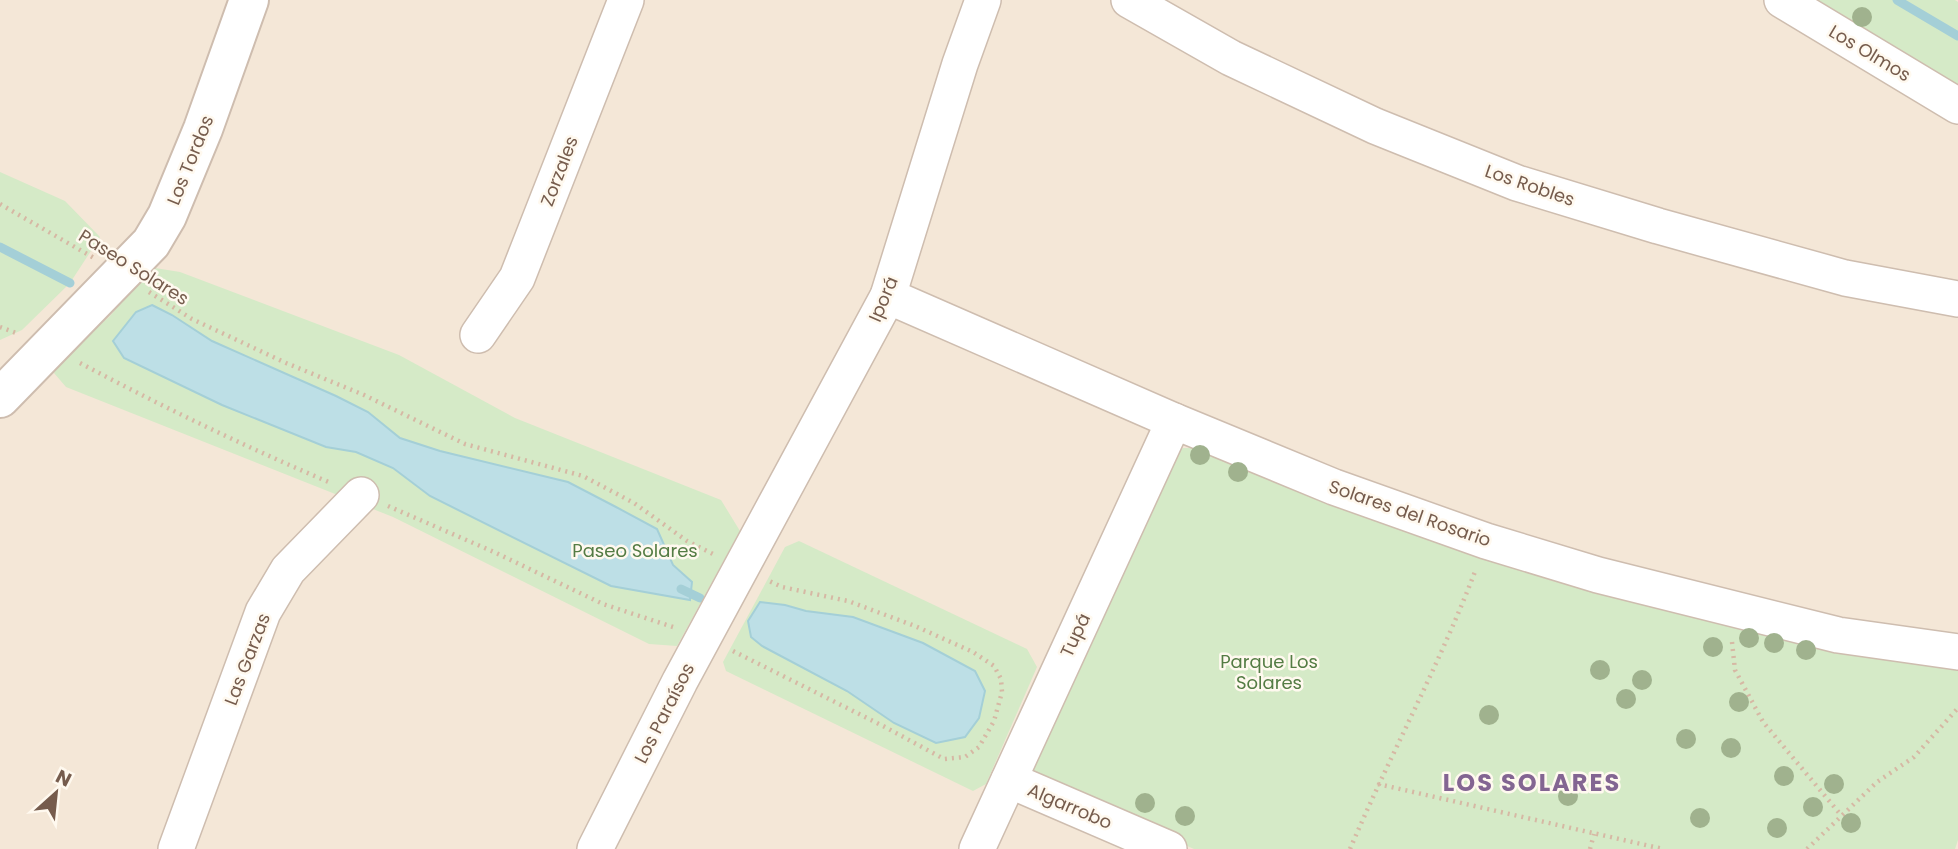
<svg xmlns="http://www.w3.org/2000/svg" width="1958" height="849" font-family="Poppins,sans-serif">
  <rect width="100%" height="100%" fill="#fcf5e9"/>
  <!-- residential -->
  <rect fill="#f4e7d7" x="0" y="0" width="1958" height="849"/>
  <!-- green -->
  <g fill="#d5eac7">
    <polygon points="1815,0 1955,0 1958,2 1958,87"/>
    <polygon points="0,172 65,201 100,237 70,283 22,330 0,340"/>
    <polygon points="155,268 180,272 399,355 515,418 721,500 740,531 677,646 649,644 393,517 66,387 54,373 65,354 109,317 131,291"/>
    <polygon points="1183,448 1200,448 1332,505 1434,542 1553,581 1678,613 1795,639 1958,665 1958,840 1955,849 1194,849 1038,780 1031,769 1167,461"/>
    <polygon points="799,541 1027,649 1037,667 986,784 973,791 726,671 723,662 785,547"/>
  </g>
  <!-- water -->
  <g fill="#bddfe6" stroke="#a4cfd7" stroke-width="2">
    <polygon points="152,305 172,315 212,341 336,396 368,412 400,438 440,451 568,482 616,507 657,529 673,565 692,582 690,600 611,586 430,496 393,468 356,452 326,447 222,405 124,358 113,341 136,312"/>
    <polygon points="760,602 785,605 806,611 853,617 923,643 975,671 985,691 979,718 965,737 936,743 894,723 847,691 762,646 751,637 748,621"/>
  </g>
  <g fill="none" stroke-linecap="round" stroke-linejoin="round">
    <!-- stream -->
    <g stroke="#a4cfd7" stroke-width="9">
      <polyline points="1897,0 1958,36"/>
      <polyline points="0,247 70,283"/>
      <polyline points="681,589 700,598"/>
    </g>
    <defs>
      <g id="minor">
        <polyline points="1129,0 1231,58 1375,126 1517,183 1658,226 1845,278 1958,299"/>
        <polyline points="1782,0 1958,106"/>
        <polyline points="888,296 1174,421 1334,487 1486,541 1598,575 1838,635 1958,652"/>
        <polyline points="478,335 517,278 626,0"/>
        <polyline points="1009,780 1169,849"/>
        <polyline points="176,849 263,612 288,570 361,495"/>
        <polyline points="595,849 680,681 888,296 960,64 983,0"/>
        <polyline points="977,849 1174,421"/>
      </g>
      <polyline id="tertiary" points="0,398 151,243 167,216 203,129 249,0"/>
    </defs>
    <!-- minor casing -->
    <use href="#minor" stroke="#cebdaf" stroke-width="38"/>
    <!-- tertiary casing -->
    <use href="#tertiary" stroke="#cebdaf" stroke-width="42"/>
    <!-- path -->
    <g stroke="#d6b8a4" stroke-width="4.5" stroke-dasharray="2 5" stroke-linecap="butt">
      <polyline points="0,204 94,258"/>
      <polyline points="149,292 192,319 286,363 364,395 465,444 583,476 634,503 687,541 715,555"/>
      <polyline points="0,327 19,334"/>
      <path d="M 80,363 C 163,407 246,447 331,483"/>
      <polyline points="388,506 494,552 603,604 673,627"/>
      <polyline points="1732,642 1735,670 1763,722 1841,815"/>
      <polyline points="733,651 885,727 944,759 965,757 979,747 994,721 1002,692 1001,679 994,666 973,652 915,626 848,601 782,587 767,580"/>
      <polyline points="1378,784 1663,849"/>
      <path d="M 1350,849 C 1390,755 1440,664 1476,569"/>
      <polyline points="1590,849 1594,834"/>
      <polyline points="1807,849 1877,782 1914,757 1958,708"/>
    </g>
    <!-- minor -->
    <use href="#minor" stroke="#fff" stroke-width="35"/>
    <!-- tertiary -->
    <use href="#tertiary" stroke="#fff" stroke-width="38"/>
  </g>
  <!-- trees -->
  <g fill="#a0b28e">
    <circle cx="1862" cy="17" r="10"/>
    <circle cx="1200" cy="455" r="10"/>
    <circle cx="1238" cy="472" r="10"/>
    <circle cx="1749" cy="638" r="10"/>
    <circle cx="1774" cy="643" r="10"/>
    <circle cx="1713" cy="647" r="10"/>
    <circle cx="1806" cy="650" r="10"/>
    <circle cx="1600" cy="670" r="10"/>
    <circle cx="1642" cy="680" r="10"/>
    <circle cx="1626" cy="699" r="10"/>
    <circle cx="1739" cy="702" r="10"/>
    <circle cx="1489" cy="715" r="10"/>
    <circle cx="1686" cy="739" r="10"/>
    <circle cx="1731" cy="748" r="10"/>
    <circle cx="1784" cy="776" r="10"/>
    <circle cx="1834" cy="784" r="10"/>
    <circle cx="1568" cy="796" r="10"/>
    <circle cx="1145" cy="803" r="10"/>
    <circle cx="1813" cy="807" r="10"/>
    <circle cx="1185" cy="816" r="10"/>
    <circle cx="1700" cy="818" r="10"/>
    <circle cx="1851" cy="823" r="10"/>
    <circle cx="1777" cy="828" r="10"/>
  </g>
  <g text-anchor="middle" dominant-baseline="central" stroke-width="5" stroke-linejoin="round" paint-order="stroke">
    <!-- street labels -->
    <g font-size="18" fill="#765c4d" stroke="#fff9ef">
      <text transform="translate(1870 53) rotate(31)">Los Olmos</text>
      <text transform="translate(190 160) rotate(-68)">Los Tordos</text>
      <text transform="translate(559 171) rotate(-69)">Zorzales</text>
      <text transform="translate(1530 185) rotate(19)">Los Robles</text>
      <text transform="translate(134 267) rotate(32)">Paseo Solares</text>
      <text transform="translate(883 299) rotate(-67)">Iporá</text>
      <text transform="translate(1410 513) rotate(19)">Solares del Rosario</text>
      <text transform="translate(1075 635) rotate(-65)">Tupá</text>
      <text transform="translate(247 659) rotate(-69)">Las Garzas</text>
      <text transform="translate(664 713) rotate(-63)">Los Paraísos</text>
      <text transform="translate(1070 806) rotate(23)">Algarrobo</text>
    </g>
    <!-- park labels -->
    <g font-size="18" fill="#547c44" stroke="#fff9ef">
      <text x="635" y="550">Paseo Solares</text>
      <text x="1269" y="661">Parque Los<tspan x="1269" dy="21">Solares</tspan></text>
    </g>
    <!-- district labels -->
    <g font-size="24" font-weight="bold" letter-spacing="2" fill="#836592" stroke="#fff9ef">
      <text x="1532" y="782">LOS SOLARES</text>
    </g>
  </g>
  <!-- north arrow -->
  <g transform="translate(56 793) rotate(27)" stroke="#fff9ef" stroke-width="5" paint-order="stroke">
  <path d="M0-5L12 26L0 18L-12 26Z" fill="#765c4d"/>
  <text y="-10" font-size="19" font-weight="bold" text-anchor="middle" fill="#765c4d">N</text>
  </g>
</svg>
